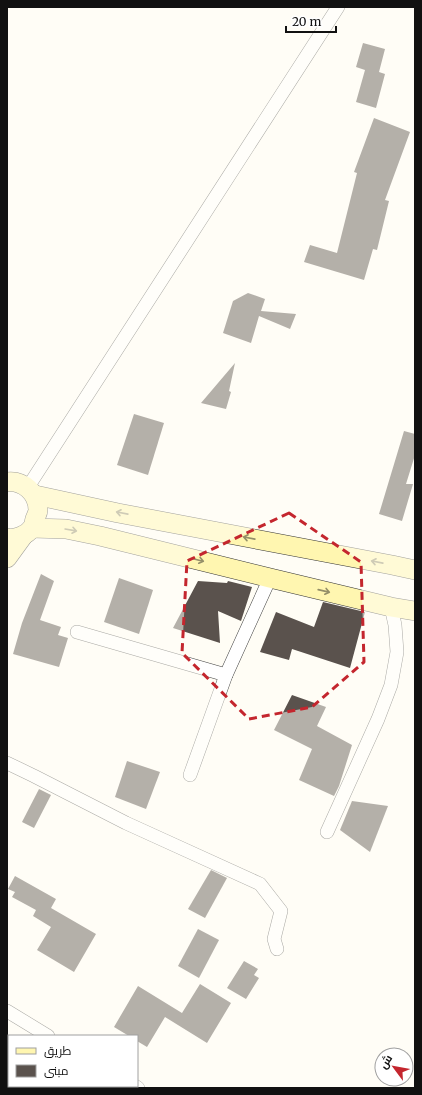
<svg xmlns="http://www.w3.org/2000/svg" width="422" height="1095" font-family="Merriweather,Cairo,serif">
  <rect width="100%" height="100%" fill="#fffdf5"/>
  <!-- building -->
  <g fill="#5a524d">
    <polygon points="363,43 385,49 379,72 385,74 376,108 356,102 365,70 356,67"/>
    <polygon points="374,118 410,132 385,200 389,201 377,250 373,249 364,280 304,262 310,245 337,253 357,173 354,172"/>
    <polygon points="248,293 265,299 261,311 296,314 290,329 259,316 251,343 223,333 233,301"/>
    <polygon points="235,363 229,391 231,392 226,409 201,403"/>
    <polygon points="134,414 164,423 148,475 117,465"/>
    <polygon points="404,431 415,434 415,455 406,484 413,484 402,521 379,514"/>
    <polygon points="41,574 54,581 40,620 61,627 58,635 68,638 59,667 13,654 22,623"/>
    <polygon points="119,578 153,590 139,634 104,622"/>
    <polygon points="198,581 227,583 228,581 252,587 241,621 218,611 220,643 173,628"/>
    <polygon points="323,602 365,612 350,668 292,649 289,660 260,652 276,612 314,627"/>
    <polygon points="292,695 326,707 317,726 352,745 339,786 334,796 299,780 312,749 274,730"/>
    <polygon points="127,761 160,772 146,809 115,797"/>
    <polygon points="39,789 51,795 34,828 22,822"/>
    <polygon points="352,801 388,806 370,852 340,830"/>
    <polygon points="211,870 227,878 205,918 188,909"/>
    <polygon points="15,876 56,899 51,908 96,934 74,972 37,950 51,927 33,916 36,910 12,897 15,892 8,889"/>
    <polygon points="198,929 219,940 199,978 178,966"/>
    <polygon points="244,961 258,969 254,975 259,978 246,999 227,988"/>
    <polygon points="200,984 231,1003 207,1043 165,1017 147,1047 137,1041 137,1036 129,1036 114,1027 138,986 182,1013"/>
  </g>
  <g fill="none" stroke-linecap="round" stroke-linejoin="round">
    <defs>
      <g id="minor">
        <polyline points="28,487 338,7"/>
        <polyline points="77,632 226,675"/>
        <polyline points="7,763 34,776 126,823 260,884 281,911 274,939 277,949"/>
        <polyline points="190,775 226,675 270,578"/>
        <polyline points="327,832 378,719 391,685 397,652 395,625 391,607"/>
        <polyline points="7,1011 48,1036"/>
        <polyline points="135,1086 138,1088"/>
        <polyline points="24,1088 25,1086"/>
      </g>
      <g id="secondary">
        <path d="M 7,482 C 23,480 38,493 38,510 C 38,513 36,516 35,519 C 34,522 34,526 32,528 C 27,535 15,540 7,538"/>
        <polyline points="35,495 118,513 392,565 415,570"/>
        <polyline points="32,528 66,529 100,536 270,578 391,607 415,611"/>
        <polyline points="7,558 23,536"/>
      </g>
    </defs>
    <!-- minor casing -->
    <use href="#minor" stroke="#444" stroke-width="14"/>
    <!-- secondary casing -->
    <use href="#secondary" stroke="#333" stroke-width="20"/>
    <!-- minor -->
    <use href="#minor" stroke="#fff" stroke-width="13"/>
    <!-- secondary -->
    <use href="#secondary" stroke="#fff6b0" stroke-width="19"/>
  </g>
  <!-- one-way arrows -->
  <defs><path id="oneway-shaft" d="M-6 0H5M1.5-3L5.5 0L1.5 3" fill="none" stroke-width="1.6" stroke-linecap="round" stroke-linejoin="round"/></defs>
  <g stroke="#948f68">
    <use href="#oneway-shaft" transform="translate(122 513) rotate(-169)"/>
    <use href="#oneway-shaft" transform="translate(71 530) rotate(10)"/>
    <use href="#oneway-shaft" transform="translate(249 538) rotate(-169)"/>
    <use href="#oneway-shaft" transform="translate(198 560) rotate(14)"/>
    <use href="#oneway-shaft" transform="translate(377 562) rotate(-169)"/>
    <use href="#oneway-shaft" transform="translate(324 591) rotate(13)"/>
  </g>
  <!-- marked area -->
  <path d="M0 0H422V1095H0ZM 289,513 L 361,562 L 364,662 L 312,707 L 249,719 L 182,653 L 187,561 Z" fill="#fffdf5" fill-opacity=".55" fill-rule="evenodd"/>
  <path fill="none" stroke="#c4262e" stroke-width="3" stroke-dasharray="8 5" stroke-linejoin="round" d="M 289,513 L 361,562 L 364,662 L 312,707 L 249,719 L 182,653 L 187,561 Z"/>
  <!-- border -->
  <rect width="422" height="1095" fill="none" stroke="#111111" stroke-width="16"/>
  <!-- legend -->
  <rect x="8" y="1035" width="130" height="52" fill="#ffffff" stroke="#a0a0a0"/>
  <rect x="16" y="1048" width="20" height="6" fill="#fff6b0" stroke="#a0a0a0"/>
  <text x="44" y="1055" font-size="12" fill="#111111">طريق</text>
  <rect x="16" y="1065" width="20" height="12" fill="#5a524d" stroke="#a0a0a0"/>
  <text x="44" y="1075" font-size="12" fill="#111111">مبنى</text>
  <!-- north arrow -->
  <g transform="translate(394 1067) rotate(302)"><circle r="19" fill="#ffffff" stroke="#a0a0a0"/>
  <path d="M0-3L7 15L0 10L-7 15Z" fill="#c4262e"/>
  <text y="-6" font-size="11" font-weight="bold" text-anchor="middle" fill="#111111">ش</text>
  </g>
  <!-- scale -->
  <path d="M286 26v6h50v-6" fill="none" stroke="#111111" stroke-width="2"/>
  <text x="292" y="26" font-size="12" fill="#111111" stroke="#ffffff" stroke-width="3" paint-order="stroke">20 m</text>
</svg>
